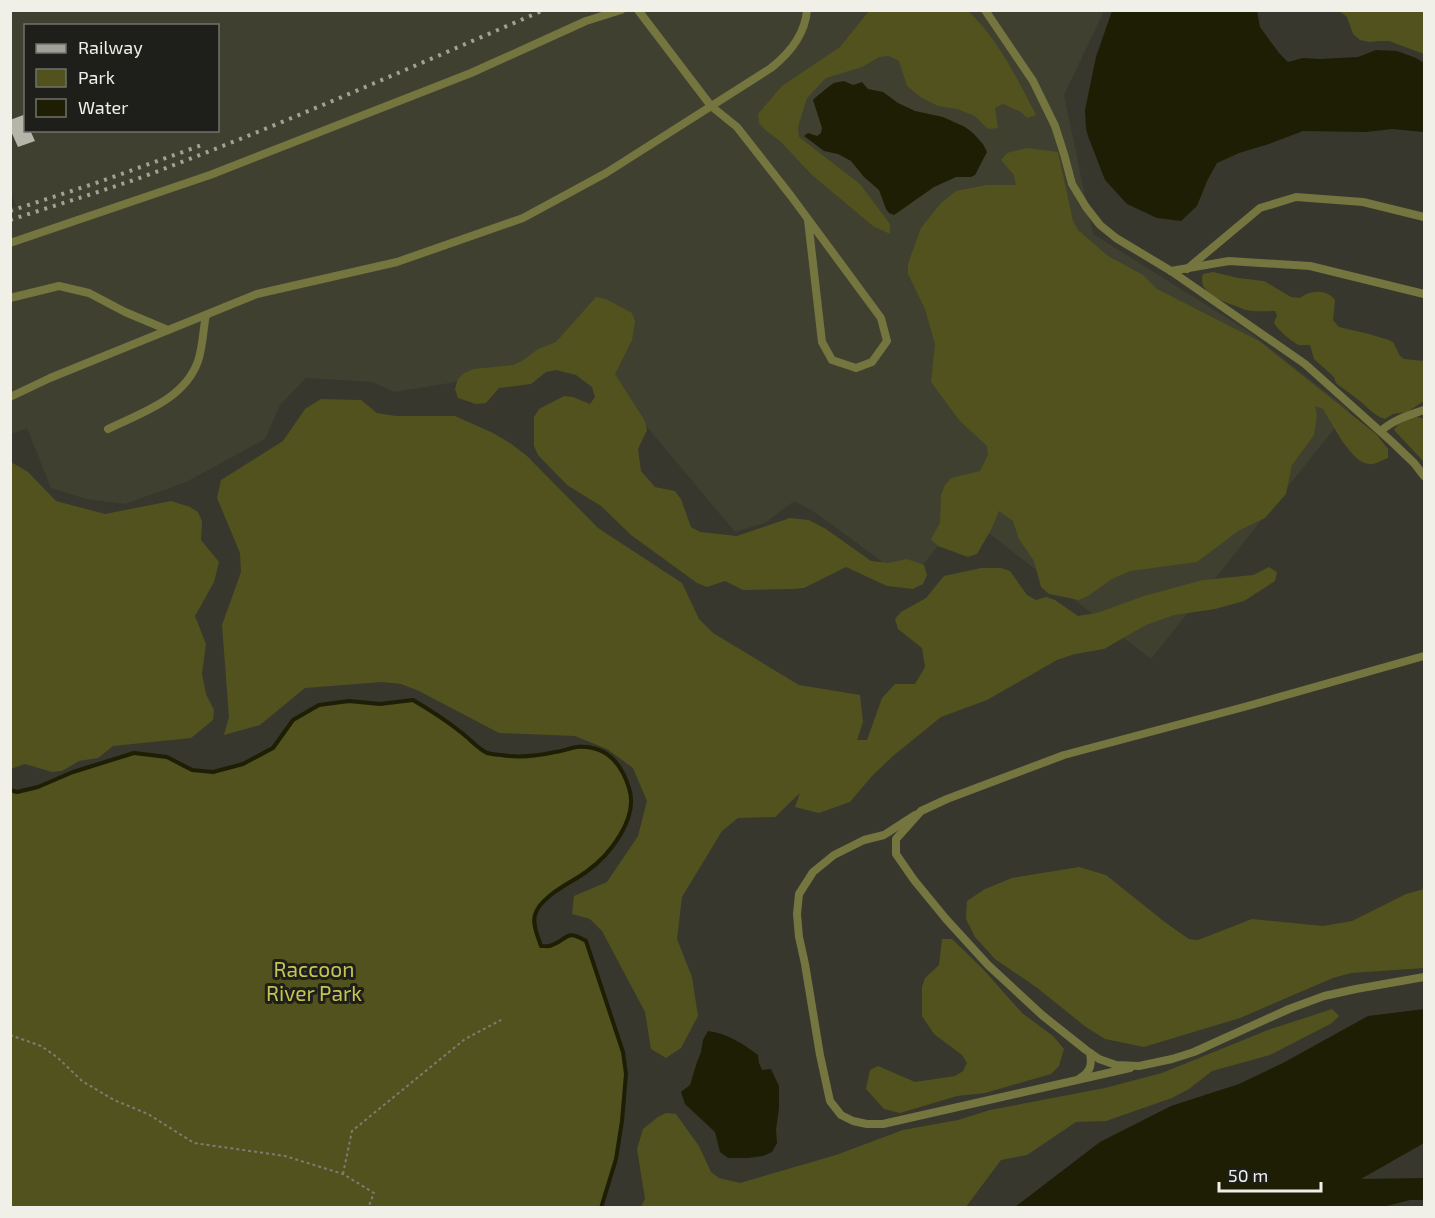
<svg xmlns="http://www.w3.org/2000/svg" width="1435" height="1218" font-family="'Exo 2',sans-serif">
  <rect width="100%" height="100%" fill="#37372d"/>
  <!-- built -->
  <path fill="#3f402f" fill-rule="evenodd" d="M 11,11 L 1104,11 L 1064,95 L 1093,234 L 1248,331 L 1349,410 L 1151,659 L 963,513 L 910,582 L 816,513 L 794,501 L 765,523 L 735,532 L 591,360 L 394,392 L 372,382 L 306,378 L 280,405 L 265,439 L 186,482 L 125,504 L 86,499 L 51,488 L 27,428 L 11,434 L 10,208 L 17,206 L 11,195 ZM 26,26 L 218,26 L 218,130 L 26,130 Z"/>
  <!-- green -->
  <g fill="#52521f">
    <path d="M 968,11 C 998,39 1017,78 1036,115 L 1027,118 L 1021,112 L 1003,104 L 995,108 L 998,128 L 988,129 L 975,116 L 957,109 L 938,106 L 922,98 L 907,86 L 899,61 L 889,56 L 879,57 L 862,67 L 826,78 L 807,98 L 798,127 L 799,137 L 860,184 L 890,224 L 890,234 L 873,226 L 812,175 L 780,141 L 765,130 L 759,123 L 758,114 L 782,86 L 840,47 L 869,11 Z"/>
    <polygon points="1339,11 1424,11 1424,54 1389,41 1379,41 1370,42 1360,40 1353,34 1347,17"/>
    <path d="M 1026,148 L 1058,152 L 1073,221 L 1078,230 L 1108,256 L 1143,275 L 1157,289 L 1259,341 L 1376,434 L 1388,449 L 1388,458 C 1382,460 1375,465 1369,464 C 1351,463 1332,423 1323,409 L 1315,406 L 1317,416 L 1314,435 L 1292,465 L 1286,494 L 1265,518 L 1238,531 L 1197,562 L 1130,571 L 1112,579 L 1088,596 L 1079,600 L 1049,594 L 1041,587 L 1034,561 L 1019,539 L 1013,521 L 999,511 L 992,528 L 977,554 L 968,557 L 938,546 L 931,539 L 940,523 L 941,495 L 945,485 L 951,478 L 980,471 L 988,455 L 987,446 L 959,420 L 931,382 L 935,344 L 925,309 L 908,274 L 908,264 L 921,228 L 941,203 L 956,191 L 987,185 L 1016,185 L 1014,175 L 1001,160 L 1007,153 Z"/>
    <path d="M 1213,272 L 1238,278 L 1264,281 L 1291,297 L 1300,298 C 1311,290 1326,289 1335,300 L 1333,320 L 1339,327 L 1369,334 L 1389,340 L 1393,342 L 1400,356 L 1404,359 L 1424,361 L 1424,401 L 1407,412 L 1393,414 L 1385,419 C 1373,415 1370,409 1360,401 C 1352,395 1344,389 1336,383 L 1334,377 L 1314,359 L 1310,345 C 1308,345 1301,345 1299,345 C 1292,342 1278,330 1274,323 L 1277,315 L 1275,311 C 1266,311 1255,312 1246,310 C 1242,309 1237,306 1233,305 C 1220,300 1197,292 1203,274 Z"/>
    <polygon points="596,297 606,299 632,313 635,322 632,340 615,374 645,421 647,430 638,449 641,471 655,487 675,491 681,499 691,527 700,532 737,536 790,518 809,520 826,529 871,561 888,563 907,559 924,565 927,575 923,584 913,589 887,586 846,567 804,588 793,589 743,590 725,581 707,587 697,583 631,535 601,506 567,485 538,455 534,446 534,417 539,409 564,396 573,397 590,404 595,397 592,387 576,375 556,370 546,372 531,384 499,388 486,403 476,404 458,398 455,389 458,379 464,373 474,369 513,365 522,361 538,349 556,342"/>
    <polygon points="321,399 361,400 377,413 396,416 455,416 493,433 510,443 527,456 598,528 682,583 699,619 713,633 799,685 860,695 863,722 857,740 867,740 882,698 895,684 915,684 925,667 922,648 898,629 895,619 901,612 926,598 944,576 981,568 1001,568 1010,571 1027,595 1036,600 1046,597 1055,600 1078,616 1097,613 1144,596 1203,580 1253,575 1269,567 1277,572 1275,581 1244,601 1215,609 1174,615 1146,625 1104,649 1075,654 1057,660 987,700 941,717 893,756 872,776 850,802 819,813 795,807 800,793 775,817 738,818 722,831 682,897 677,939 692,977 698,1016 681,1048 666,1058 651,1049 645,1012 602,931 590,919 572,914 574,896 607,882 638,836 647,801 633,768 607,749 575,736 499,733 419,691 401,684 382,682 305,688 260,725 224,735 229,717 222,625 241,572 240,553 217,498 221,480 283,441 305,409"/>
    <polygon points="1415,416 1424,419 1424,462 1394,430 1399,423"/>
    <polygon points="11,462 28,472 56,501 105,514 171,501 190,507 198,512 202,521 201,540 219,562 214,582 195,616 206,644 202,674 206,694 214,710 213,720 191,738 113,746 98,758 79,761 62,771 52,772 25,764 11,769"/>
    <path d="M 413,700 C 430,710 447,721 462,733 C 471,740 477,748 487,753 C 491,754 496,755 501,755 C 519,758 537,756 555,752 C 563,751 570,748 577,747 C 606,745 621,762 629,788 C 639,818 610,855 586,872 C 571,883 540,896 535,915 C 532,924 538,937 541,946 C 545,946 549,947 552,945 C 568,940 565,928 586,941 L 623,1052 L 626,1074 L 622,1121 L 616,1159 L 601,1207 L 11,1207 L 11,790 L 17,792 L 38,787 L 73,772 L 134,753 L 167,757 L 192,770 L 213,772 L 243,764 L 273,748 L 293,720 L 319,705 L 349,701 L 380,704 Z"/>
    <polygon points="1079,867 1106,875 1166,923 1189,939 1198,940 1252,919 1323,926 1352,921 1406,894 1424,889 1424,968 1351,973 1333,978 1240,1018 1144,1047 1105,1039 1086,1027 1036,987 995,959 975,937 966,919 967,901 985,889 1012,878"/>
    <polygon points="942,939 952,939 982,968 1022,1013 1053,1036 1064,1049 1059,1066 1051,1074 985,1093 957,1096 900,1113 884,1109 866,1089 870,1070 878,1066 915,1082 955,1076 963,1071 967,1063 962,1055 934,1034 922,1016 922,987 925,978 939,965"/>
    <polygon points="1332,1009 1339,1016 1332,1023 1270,1055 1212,1071 1189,1089 1172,1098 1106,1121 1076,1122 1027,1155 1001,1160 966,1207 641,1207 645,1199 637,1149 643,1129 658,1117 666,1113 676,1114 699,1146 711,1172 719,1178 740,1183 836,1155 903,1130 958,1120 990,1110 1105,1088 1162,1073 1268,1030"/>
  </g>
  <!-- water -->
  <g fill="#1e1e04">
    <polygon points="1112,11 1257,11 1260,27 1279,53 1288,62 1303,58 1320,59 1358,57 1376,50 1397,51 1416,58 1424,63 1424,132 1392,129 1366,132 1303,131 1269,144 1239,153 1217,163 1207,181 1197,206 1181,221 1157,218 1127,204 1105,180 1088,136 1086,129 1085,110 1096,57"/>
    <path d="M 844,81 L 853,85 L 862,82 L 868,89 L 883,92 L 898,103 L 915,111 L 943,117 L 965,127 L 973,133 L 983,144 L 987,152 L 975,175 L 971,177 L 956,177 L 934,187 L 894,215 L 889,213 L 886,209 L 879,190 L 864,177 L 851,161 L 838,154 L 824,151 L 804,136 L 808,133 L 817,136 L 821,133 L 822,128 L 813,100 C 815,98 830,85 834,83 C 836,82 841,82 844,81 Z"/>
    <polygon points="1424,1009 1424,1143 1361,1179 1424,1178 1424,1200 1410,1200 1379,1208 1015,1207 1100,1142 1171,1106 1239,1084 1283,1063 1368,1016"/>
    <path d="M 708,1031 C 726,1033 744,1044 758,1055 L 759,1063 L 762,1070 L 771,1069 L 779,1086 L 779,1108 L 776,1130 L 777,1143 L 772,1152 L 763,1156 L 748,1158 L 728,1158 L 720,1152 L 715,1132 L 685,1104 L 681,1092 L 690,1085 L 697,1062 L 701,1052 L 703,1040 Z"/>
  </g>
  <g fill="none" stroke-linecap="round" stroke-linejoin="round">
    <!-- stream -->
    <path stroke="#1e1e04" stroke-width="4" d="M 10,790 L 17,792 L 38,787 L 73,772 L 134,753 L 167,757 L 192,770 L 213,772 L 243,764 L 273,748 L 293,720 L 319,705 L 349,701 L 380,704 L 413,700 C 430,710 447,721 462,733 C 471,740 477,748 487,753 C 491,754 496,755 501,755 C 519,758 537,756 555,752 C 563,751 570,748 577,747 C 606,745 621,762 629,788 C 639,818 610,855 586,872 C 571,883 540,896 535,915 C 532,924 538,937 541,946 C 545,946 549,947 552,945 C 568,940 565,928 586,941 L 623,1052 L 626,1074 L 622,1121 L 616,1159 L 601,1208"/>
  </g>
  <!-- building -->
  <polygon fill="#b5b6a9" points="26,114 26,130 30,130 35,141 18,147 10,129 10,120"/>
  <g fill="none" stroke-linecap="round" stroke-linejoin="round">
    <!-- path -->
    <g stroke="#7c7c73" stroke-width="2" stroke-dasharray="3 3" stroke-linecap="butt">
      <polyline points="10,1035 41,1046 57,1057 82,1081 114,1100 148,1114 194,1143 285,1156 343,1174 374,1193 368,1208"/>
      <polyline points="343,1174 352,1131 465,1039 501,1020"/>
    </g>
    <!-- lane -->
    <g stroke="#74753f" stroke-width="8">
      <polyline points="638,10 711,106 737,127 791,196 881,318 887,341 872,362 856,368 832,360 822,342 808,220"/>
      <polyline points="985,10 1033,81 1055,126 1064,154 1072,184 1086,207 1100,225 1116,238 1171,271 1305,364 1391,441 1414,463 1424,476"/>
      <polyline points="10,243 210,175 471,73 586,21 621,10"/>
      <polyline points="1187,269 1260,208 1296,197 1363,202 1424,217"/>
      <polyline points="1171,271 1229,261 1310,266 1424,294"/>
      <polyline points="10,298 59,286 89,293 125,312 168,330"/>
      <path d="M 10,397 L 50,378 L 257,294 L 397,262 L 523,218 L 606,173 L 771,68 C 790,53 805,35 807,10"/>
      <path d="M 108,429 C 141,413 185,399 198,361 C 203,347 203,329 206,315"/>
      <path d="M 1381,431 C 1393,420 1409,415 1424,410"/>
      <polyline points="1424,656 1244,707 1064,755 947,799 921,811 896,839 896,854 914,880 946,919 988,965 1042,1015 1086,1050 1099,1059 1116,1065 1139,1066 1172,1059 1194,1052 1289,1009 1324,996 1356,989 1424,977"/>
      <polyline points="915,815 884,835 864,840 834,855 813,872 799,894 797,914 799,937 805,964 820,1055 830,1101 841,1115 853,1121 867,1124 883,1124 1130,1068"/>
      <path d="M 1080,1078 C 1091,1072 1092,1064 1090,1053"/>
    </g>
    <!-- rail -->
    <g stroke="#a1a198" stroke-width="4" stroke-dasharray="3 6" stroke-linecap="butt">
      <polyline points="10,211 99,182 202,145"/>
      <path d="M 10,220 C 65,202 121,186 174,165 C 299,117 421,63 544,10"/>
    </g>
  </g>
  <g text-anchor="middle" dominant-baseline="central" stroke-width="6" stroke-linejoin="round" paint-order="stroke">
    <!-- park labels -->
    <g font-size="21" fill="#c4c552" stroke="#1e1e1a">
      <text x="314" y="968">Raccoon<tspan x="314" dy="24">River Park</tspan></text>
    </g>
  </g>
  <!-- border -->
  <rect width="1435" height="1218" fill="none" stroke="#f0f0e9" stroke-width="24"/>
  <!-- legend -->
  <rect x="24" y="24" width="195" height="108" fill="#1e1e1a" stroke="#72726d" stroke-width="1.5"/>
  <rect x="36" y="44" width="30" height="9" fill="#a1a198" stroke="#72726d" stroke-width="1.5"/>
  <text x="78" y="54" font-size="18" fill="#f0f0e9">Railway</text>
  <rect x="36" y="69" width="30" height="18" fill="#52521f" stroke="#72726d" stroke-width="1.5"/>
  <text x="78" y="84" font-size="18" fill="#f0f0e9">Park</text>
  <rect x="36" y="99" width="30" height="18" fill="#1e1e04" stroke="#72726d" stroke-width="1.5"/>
  <text x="78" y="114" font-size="18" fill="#f0f0e9">Water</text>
  <!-- scale -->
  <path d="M1219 1182v9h102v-9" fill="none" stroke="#f0f0e9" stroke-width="3"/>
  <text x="1228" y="1182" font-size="18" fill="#f0f0e9" stroke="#1e1e1a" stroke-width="4.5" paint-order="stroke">50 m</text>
</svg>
